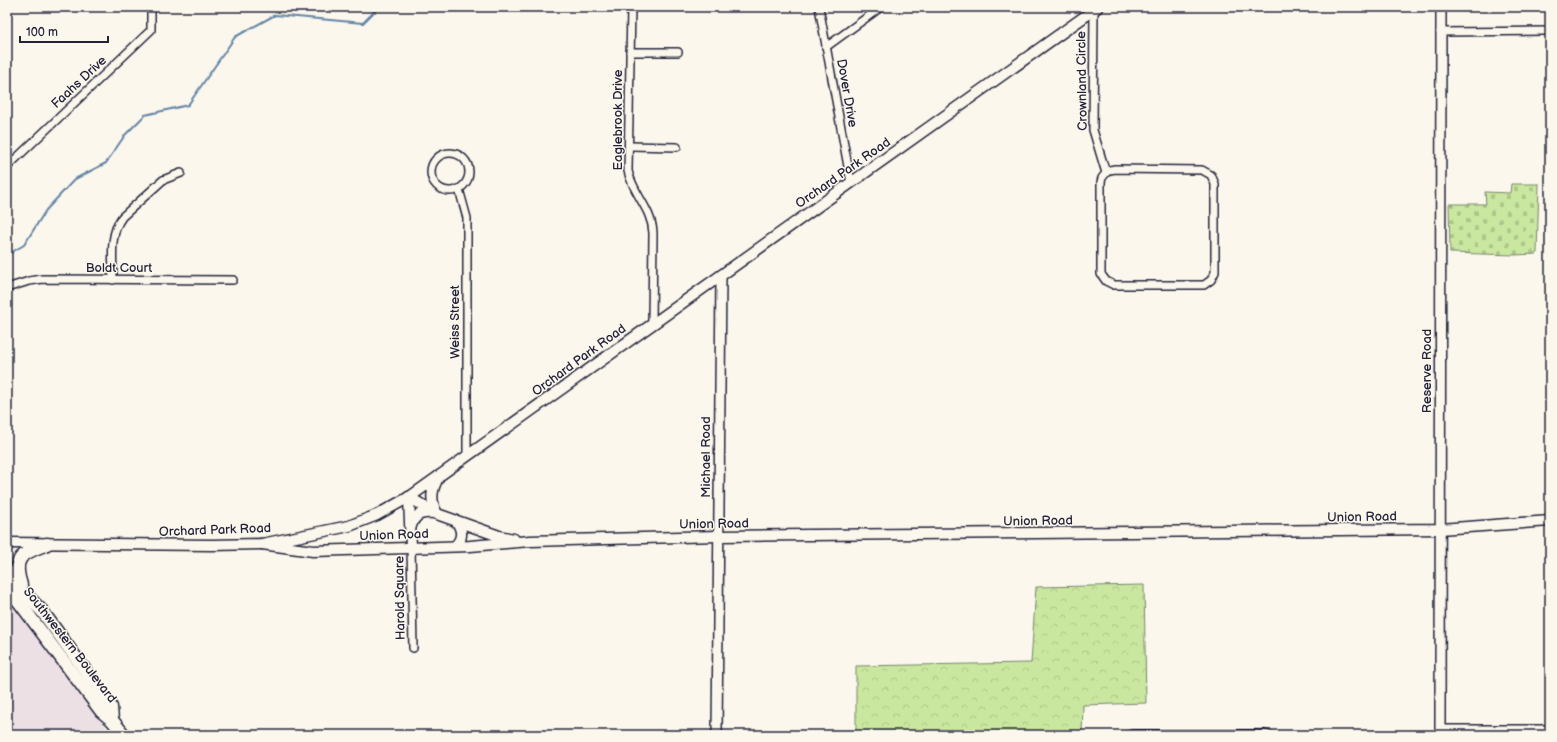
<svg xmlns="http://www.w3.org/2000/svg" width="1557" height="742" font-family="'Balsamiq Sans',sans-serif">
  <defs>
    <pattern id="forest-crowns" width="20" height="18" patternUnits="userSpaceOnUse"><rect width="20" height="18" fill="#cae79f"/><path d="M2 6a3 3 0 1 1 6 0M12 15a3 3 0 1 1 6 0" fill="none" stroke="#adc68a"/></pattern>
    <pattern id="cemetery-stones" width="16" height="16" patternUnits="userSpaceOnUse"><rect width="16" height="16" fill="#cae79f"/><path d="M2 7V4a2 2 0 0 1 4 0v3zM10 15v-3a2 2 0 0 1 4 0v3z" fill="#adc68a"/></pattern>
  </defs>
  <rect width="100%" height="100%" fill="#fbf7ec"/>
  <filter id="ink" filterUnits="userSpaceOnUse"><feTurbulence type="fractalNoise" baseFrequency=".025" numOctaves="2"/><feDisplacementMap in="SourceGraphic" scale="8" xChannelSelector="R" yChannelSelector="G"/><feConvolveMatrix kernelMatrix="1 2 1 2 8 2 1 2 1" color-interpolation-filters="sRGB"/></filter>
  <g filter="url(#ink)">
    <!-- built -->
    <polygon fill="#ece0e5" points="7,590 96,714 113,735 7,735"/>
    <!-- forest -->
    <polygon fill="url(#forest-crowns)" stroke="#76846d" points="1144,585 1146,703 1083,705 1082,735 856,735 856,666 1031,663 1036,587"/>
    <!-- cemetery -->
    <polygon fill="url(#cemetery-stones)" stroke="#76846d" points="1511,184 1539,184 1537,254 1514,255 1450,253 1449,204 1486,204 1485,192 1510,193"/>
    <g fill="none" stroke-linecap="round" stroke-linejoin="round">
      <!-- stream -->
      <polyline stroke="#6384a6" stroke-width="2" points="7,255 24,245 46,210 75,179 106,163 125,135 145,115 188,105 235,37 275,15 363,23 379,7"/>
      <defs>
        <g id="minor">
          <path d="M 631,7 L 628,171 C 633,194 652,209 653,233 L 652,324"/>
          <polyline points="819,7 851,183"/>
          <polyline points="1094,11 1093,130 1106,173 1102,178 1101,182 1101,274 1106,281 1114,285 1204,285 1211,280 1215,272 1215,184 1211,175 1202,170 1115,169 1110,170 1106,173"/>
          <polyline points="1440,32 1550,31"/>
          <polyline points="826,47 881,7"/>
          <polyline points="630,52 678,52"/>
          <polyline points="629,146 677,147"/>
          <circle cx="450" cy="172" r="19"/>
          <polyline points="7,167 151,30 151,7"/>
          <polyline points="459,189 467,218 467,456"/>
          <path d="M 113,280 C 113,258 109,235 122,217 L 163,180 L 181,173"/>
          <polyline points="7,288 29,281 43,279 233,280"/>
          <polyline points="411,547 413,648"/>
          <polyline points="1440,729 1550,729"/>
          <polyline points="1128,735 1132,734 1263,734 1269,735"/>
        </g>
        <g id="tertiary">
          <polyline points="717,735 721,275"/>
          <polyline points="1440,735 1441,7"/>
        </g>
        <g id="secondary">
          <polyline points="409,497 437,514 499,536 514,539"/>
          <polyline points="409,497 411,547"/>
          <path d="M 437,514 C 430,500 431,490 439,476"/>
          <path d="M 411,526 C 415,513 423,512 435,513"/>
          <polyline points="7,543 212,545 262,544 349,526 377,515 411,496 1098,7"/>
          <polyline points="262,544 313,551 470,546 530,541 718,536 1440,529 1550,521"/>
          <path d="M 455,546 C 463,539 463,530 456,521"/>
        </g>
        <g id="trunk">
          <polyline points="7,571 23,592 42,611 84,669 111,707 112,720"/>
          <path d="M 21,585 C 12,556 22,554 47,544"/>
          <polyline points="7,586 101,711 112,720 124,735"/>
        </g>
      </defs>
      <!-- minor casing -->
      <use href="#minor" stroke="#22223b" stroke-width="10"/>
      <!-- tertiary casing -->
      <use href="#tertiary" stroke="#22223b" stroke-width="12"/>
      <!-- secondary casing -->
      <use href="#secondary" stroke="#22223b" stroke-width="13"/>
      <!-- trunk casing -->
      <use href="#trunk" stroke="#22223b" stroke-width="15"/>
      <!-- minor -->
      <use href="#minor" stroke="#fbf7ec" stroke-width="7"/>
      <!-- tertiary -->
      <use href="#tertiary" stroke="#fbf7ec" stroke-width="9"/>
      <!-- secondary -->
      <use href="#secondary" stroke="#fbf7ec" stroke-width="10"/>
      <!-- trunk -->
      <use href="#trunk" stroke="#fbf7ec" stroke-width="12"/>
    </g>
  </g>
  <g text-anchor="middle" dominant-baseline="central" stroke-width="3" stroke-linejoin="round" paint-order="stroke">
    <!-- street labels -->
    <g font-size="13" fill="#22223b" stroke="#fbf7ec">
      <text transform="translate(1082 81) rotate(-91)">Crownland Circle</text>
      <text transform="translate(79 82) rotate(-43)">Faahs Drive</text>
      <text transform="translate(847 93) rotate(80)">Dover Drive</text>
      <text transform="translate(618 120) rotate(-90)">Eaglebrook Drive</text>
      <text transform="translate(843 173) rotate(-35)">Orchard Park Road</text>
      <text x="119" y="268">Boldt Court</text>
      <text transform="translate(455 322) rotate(-90)">Weiss Street</text>
      <text transform="translate(579 360) rotate(-36)">Orchard Park Road</text>
      <text transform="translate(1427 371) rotate(-90)">Reserve Road</text>
      <text transform="translate(706 457) rotate(-90)">Michael Road</text>
      <text transform="translate(1362 517) rotate(-1)">Union Road</text>
      <text transform="translate(1038 521) rotate(-1)">Union Road</text>
      <text transform="translate(714 524) rotate(-1)">Union Road</text>
      <text transform="translate(215 530) rotate(-2)">Orchard Park Road</text>
      <text transform="translate(394 535) rotate(-2)">Union Road</text>
      <text transform="translate(400 598) rotate(-91)">Harold Square</text>
      <text transform="translate(70 645) rotate(52)">Southwestern Boulevard</text>
    </g>
  </g>
  <!-- margin -->
  <rect width="1557" height="742" fill="none" stroke="#fbf7ec" stroke-width="24"/>
  <rect x="12" y="12" width="1533" height="718" fill="none" stroke="#22223b" stroke-width="1.5" filter="url(#ink)"/>
  <!-- scale -->
  <path d="M20 36v6h88v-6" fill="none" stroke="#22223b" stroke-width="2"/>
  <text x="26" y="36" font-size="12" fill="#22223b" stroke="#fbf7ec" stroke-width="3" paint-order="stroke">100 m</text>
</svg>
